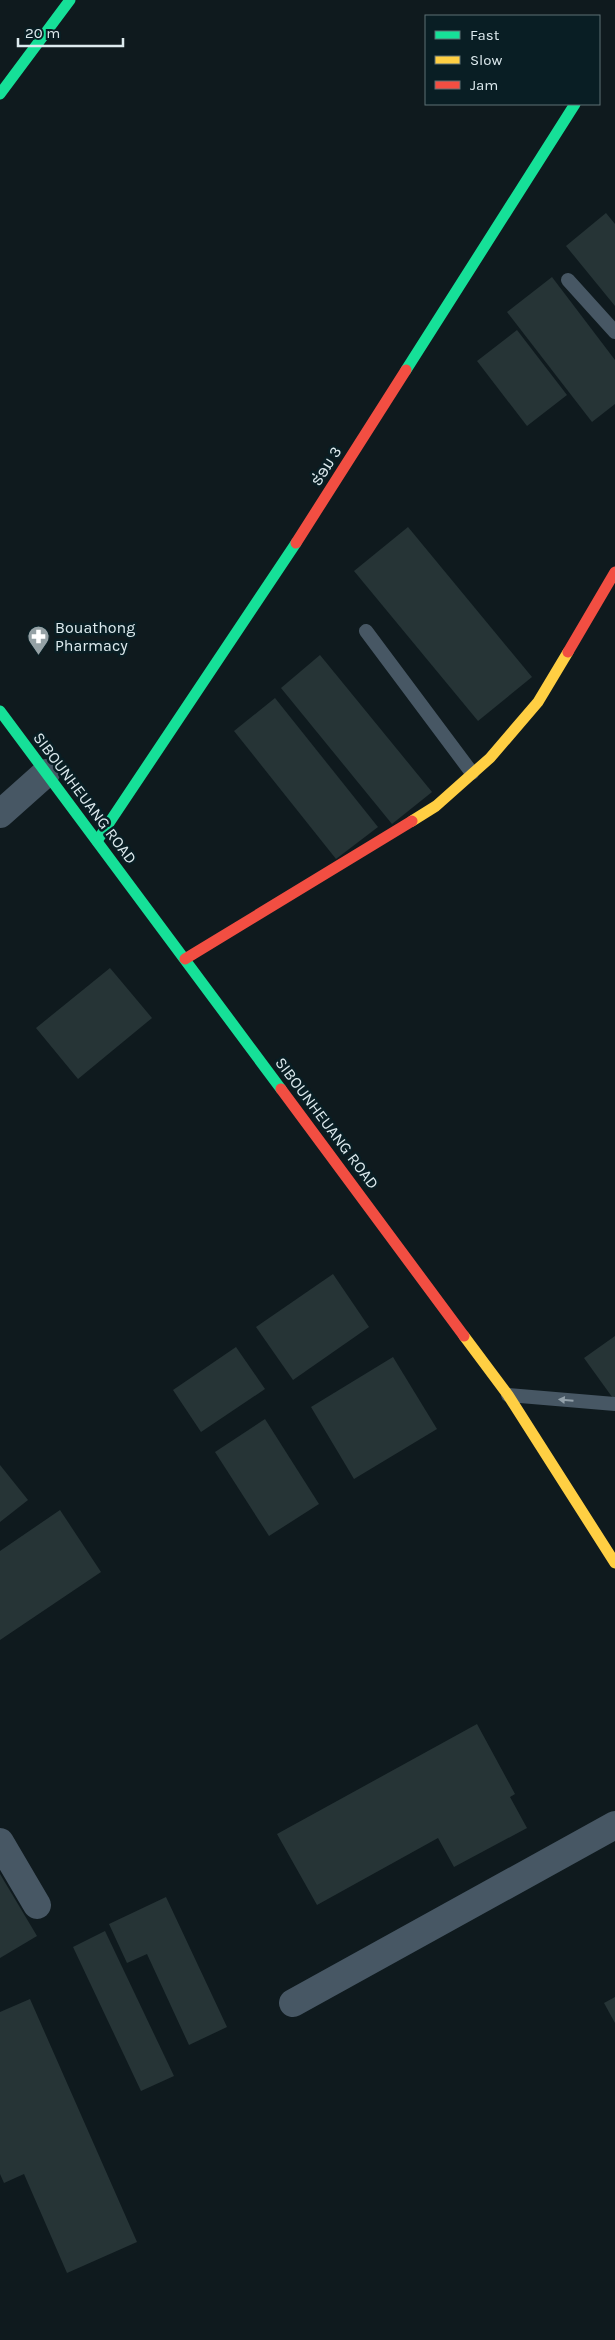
<svg xmlns="http://www.w3.org/2000/svg" width="615" height="2340" font-family="Karla,'Noto Sans Lao',sans-serif">
  <rect width="100%" height="100%" fill="#0f1a1e"/>
  <!-- building -->
  <g fill="#263436">
    <polygon points="606,213 615,224 615,306 566,246"/>
    <polygon points="552,277 615,360 615,404 592,422 507,312"/>
    <polygon points="517,330 567,395 527,426 477,361"/>
    <polygon points="408,527 532,677 478,721 354,571"/>
    <polygon points="320,655 432,792 392,824 281,688"/>
    <polygon points="275,698 378,827 336,859 234,731"/>
    <polygon points="110,968 152,1018 78,1079 36,1028"/>
    <polygon points="333,1274 369,1327 293,1380 256,1327"/>
    <polygon points="615,1336 615,1401 584,1358"/>
    <polygon points="236,1347 265,1389 201,1432 173,1390"/>
    <polygon points="393,1357 437,1429 354,1479 311,1407"/>
    <polygon points="265,1419 319,1504 269,1536 215,1452"/>
    <polygon points="0,1465 28,1500 0,1522"/>
    <polygon points="60,1510 101,1572 0,1640 0,1551"/>
    <polygon points="477,1724 515,1794 510,1797 527,1828 454,1867 438,1838 317,1905 277,1834"/>
    <polygon points="0,1874 37,1936 0,1958"/>
    <polygon points="166,1897 227,2027 189,2045 147,1954 127,1963 109,1924"/>
    <polygon points="105,1931 174,2076 141,2091 73,1947"/>
    <polygon points="615,1997 615,2023 604,2003"/>
    <polygon points="30,1999 137,2242 67,2273 24,2174 4,2183 0,2174 0,2012"/>
  </g>
  <g fill="none" stroke-linecap="round" stroke-linejoin="round">
    <!-- lane -->
    <g stroke="#475764" stroke-width="14">
      <polyline points="568,280 615,332"/>
      <polyline points="366,631 472,773"/>
      <polyline points="508,1395 615,1404"/>
    </g>
    <!-- street -->
    <g stroke="#475764" stroke-width="28">
      <polyline points="0,814 46,773"/>
      <polyline points="0,1842 37,1905"/>
      <polyline points="293,2003 615,1825"/>
    </g>
    <!-- fast -->
    <g stroke="#16e098" stroke-width="11">
      <polyline points="0,94 70,0"/>
      <polyline points="406,370 575,104"/>
      <polyline points="0,711 281,1089"/>
      <polyline points="97,841 296,543"/>
    </g>
    <!-- slow -->
    <g stroke="#ffcf43" stroke-width="11">
      <polyline points="412,821 436,806 490,758 538,702 568,652"/>
      <polyline points="464,1336 508,1395 615,1563"/>
    </g>
    <!-- jam -->
    <g stroke="#f24e42" stroke-width="11">
      <polyline points="296,543 406,370"/>
      <polyline points="568,652 615,572"/>
      <polyline points="185,959 412,821"/>
      <polyline points="281,1089 464,1336"/>
    </g>
  </g>
  <!-- one-way arrows -->
  <defs><path id="oneway-solid" d="M-6-.8H1V-3.2L6.5 0L1 3.2V.8H-6Z" transform="scale(1.25)"/></defs>
  <use fill="#92a0a9" href="#oneway-solid" transform="translate(566 1400) rotate(-175)"/>
  <!-- icons -->
  <defs>
    <symbol id="pharmacy-pin" viewBox="-11 -11 22 30"><path d="M0 17L-7.5 6A9.5 9.5 0 1 1 7.5 6Z" fill="#95a1a5" stroke="#091e24"/><path d="M-2-6h4v4h4v4h-4v4h-4v-4h-4v-4h4Z" fill="#fff"/></symbol>
  </defs>
  <g fill-rule="evenodd">
    <use href="#pharmacy-pin" x="26" y="624" width="25" height="34"/>
  </g>
  <g text-anchor="middle" dominant-baseline="central" stroke-width="5" stroke-linejoin="round" paint-order="stroke">
    <!-- street labels -->
    <g font-size="16" fill="#ddeaee" stroke="#091e24">
      <text transform="translate(326 466) rotate(-58)">ຮ່ອມ 3</text>
      <text transform="translate(85 798) rotate(53)">SIBOUNHEUANG ROAD</text>
      <text transform="translate(327 1123) rotate(53)">SIBOUNHEUANG ROAD</text>
    </g>
    <!-- poi labels -->
    <g font-size="16" fill="#ddeaee" stroke="#091e24" text-anchor="start">
      <text x="55" y="627">Bouathong<tspan x="55" dy="18">Pharmacy</tspan></text>
    </g>
  </g>
  <!-- legend -->
  <rect x="425" y="15" width="175" height="90" fill="#091e24" stroke="#5e7075"/>
  <rect x="435" y="31" width="25" height="8" fill="#16e098" stroke="#5e7075"/>
  <text x="470" y="40" font-size="15" fill="#ddeaee">Fast</text>
  <rect x="435" y="56" width="25" height="8" fill="#ffcf43" stroke="#5e7075"/>
  <text x="470" y="65" font-size="15" fill="#ddeaee">Slow</text>
  <rect x="435" y="81" width="25" height="8" fill="#f24e42" stroke="#5e7075"/>
  <text x="470" y="90" font-size="15" fill="#ddeaee">Jam</text>
  <!-- scale -->
  <path d="M18 38v8h105v-8" fill="none" stroke="#ddeaee" stroke-width="2.5"/>
  <text x="25" y="38" font-size="15" fill="#ddeaee" stroke="#091e24" stroke-width="4" paint-order="stroke">20 m</text>
</svg>
